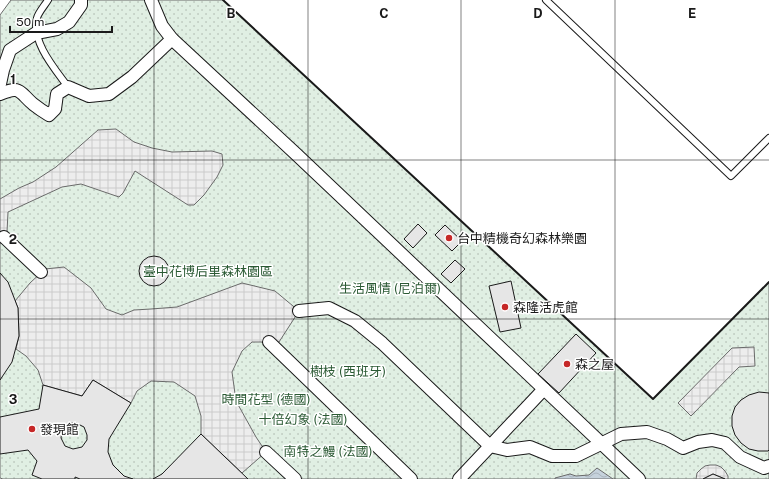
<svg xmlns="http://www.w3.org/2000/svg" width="769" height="479" font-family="'Public Sans','Noto Sans TC',sans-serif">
  <defs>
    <pattern id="green-dots" width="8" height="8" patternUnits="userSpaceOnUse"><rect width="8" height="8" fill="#e0efe3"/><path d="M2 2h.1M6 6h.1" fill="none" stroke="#c0ccc2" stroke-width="1.8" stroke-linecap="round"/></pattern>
    <pattern id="plaza-grid" width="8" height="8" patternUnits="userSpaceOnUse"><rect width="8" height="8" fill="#ededed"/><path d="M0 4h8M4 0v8" fill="none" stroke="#cbcbcb"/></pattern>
    <pattern id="water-waves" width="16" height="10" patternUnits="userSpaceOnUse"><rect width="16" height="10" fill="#c6d2dc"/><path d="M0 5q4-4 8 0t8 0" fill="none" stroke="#aab4bc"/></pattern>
  </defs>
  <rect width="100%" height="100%" fill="#fff"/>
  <!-- green -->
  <polygon fill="url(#green-dots)" stroke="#6a6a6a" points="11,0 223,0 653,399 769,282 769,479 3,479 0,478 0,15"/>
  <!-- plaza -->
  <g fill="url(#plaza-grid)" stroke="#6a6a6a">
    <polygon points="116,129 134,142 152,148 172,152 212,151 222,154 223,165 217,177 204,195 194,205 188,205 135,171 123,193 119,197 81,184 62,187 8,212 7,232 0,244 0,199 19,188 33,182 56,167 98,130"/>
    <polygon points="64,267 91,288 106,309 122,315 134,310 151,309 177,307 242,283 275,291 299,311 279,342 252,342 242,351 232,372 236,401 256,437 266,452 242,473 201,434 201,416 195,396 174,382 151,381 137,391 131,403 93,380 82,396 43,385 38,370 26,356 16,349 19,336 18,308 15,301 30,283 45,269"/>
    <polygon points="754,347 755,366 739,367 691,416 678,403 732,348"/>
    <polygon points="710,465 716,465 721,467 725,471 728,476 728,479 725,479 713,474 703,479 696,479 697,473 701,469 705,466"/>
  </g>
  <!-- water -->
  <polygon fill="url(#water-waves)" stroke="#6a6a6a" points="597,468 613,479 555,479 555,478 570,474 576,476 589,475"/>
  <!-- building -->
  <g fill="#e6e6e6" stroke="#1a1a1a" fill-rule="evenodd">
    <polygon points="418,224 427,233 413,248 404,239"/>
    <polygon points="445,225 462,241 452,251 435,235"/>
    <circle cx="154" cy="271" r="15"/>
    <polygon points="455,260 465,269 451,283 441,274"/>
    <polygon points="0,273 8,282 18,308 19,336 12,362 0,380"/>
    <polygon points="511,281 521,328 500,332 489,286"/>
    <polygon points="576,334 596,353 559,393 538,374"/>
    <path d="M 93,380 L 131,403 L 109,439 L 108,452 L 113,465 L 124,476 L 133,479 L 80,479 L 75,477 L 75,479 L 42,479 L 32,475 L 37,461 L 28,450 L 0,454 L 0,417 L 39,409 L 43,385 L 82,396 ZM 72,423 L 76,423 L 84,427 L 87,435 L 87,440 L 82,447 L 73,449 L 65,446 L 61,438 L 62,430 L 68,424 Z"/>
    <polygon points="759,392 769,393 769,450 768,451 758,451 749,449 741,443 735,435 732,426 732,416 735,407 741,400 749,395"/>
    <polygon points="201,434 248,479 153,479 162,474"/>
    <polygon points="713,474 725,479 703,479"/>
  </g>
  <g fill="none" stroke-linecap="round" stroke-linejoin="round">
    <defs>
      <g id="lane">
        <path d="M 48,0 C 45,5 38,13 37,18 C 31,42 55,69 68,87"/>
        <polyline points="546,0 731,176 769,138"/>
      </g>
      <g id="street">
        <polyline points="151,0 162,26 172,39 296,154 639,479"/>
        <polyline points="0,84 3,70 10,50 36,33 57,29 69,22 81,5 81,0"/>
        <path d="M 0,94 C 21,85 19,92 33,104 C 38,108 44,112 49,115 L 55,109 L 57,94 L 68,87 L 89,96 L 109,94 L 132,77 L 172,39"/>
        <polyline points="4,237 41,272"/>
        <polyline points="299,311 329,308 355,321 382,343 490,446 507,450 530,447 552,456 576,456 621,434 647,432 667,439 683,448 698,442 712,440 725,443 740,457 764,468 769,466"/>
        <polyline points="269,342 411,479"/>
        <polyline points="266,452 295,479"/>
        <polyline points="459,479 544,389"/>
      </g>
    </defs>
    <!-- lane casing -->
    <use href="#lane" stroke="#1a1a1a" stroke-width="8"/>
    <!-- street casing -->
    <use href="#street" stroke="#1a1a1a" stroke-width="14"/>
    <!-- lane -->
    <use href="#lane" stroke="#fff" stroke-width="6"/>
    <!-- street -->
    <use href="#street" stroke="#fff" stroke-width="12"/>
    <!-- wall -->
    <polyline stroke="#1a1a1a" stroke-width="2" points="223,0 653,399 769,282"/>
  </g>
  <!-- grid -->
  <path fill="none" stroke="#1a1a1a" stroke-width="1" stroke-opacity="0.55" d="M 154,0 L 154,479M 308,0 L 308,479M 461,0 L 461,479M 615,0 L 615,479M 0,160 L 769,160M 0,319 L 769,319"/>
  <!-- markers -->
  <g fill="#c62828" stroke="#fff" stroke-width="1.5">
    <circle cx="449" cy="238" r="4"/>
    <circle cx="505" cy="307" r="4"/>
    <circle cx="567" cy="364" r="4"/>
    <circle cx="32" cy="429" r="4"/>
  </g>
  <g text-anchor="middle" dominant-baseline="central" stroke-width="3" stroke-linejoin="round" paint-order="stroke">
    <!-- poi labels -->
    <g font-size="13" fill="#1a1a1a" stroke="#fff" text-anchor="start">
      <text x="457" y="238">台中精機奇幻森林樂園</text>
      <text x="513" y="307">森隆活虎館</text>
      <text x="575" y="364">森之屋</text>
      <text x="40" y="429">發現館</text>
    </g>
    <!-- park labels -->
    <g font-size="13" fill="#2b5a34" stroke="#fff">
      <text x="208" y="271">臺中花博后里森林園區</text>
      <text x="390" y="288">生活風情 (尼泊爾)</text>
      <text x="348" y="371">樹枝 (西班牙)</text>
      <text x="266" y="399">時間花型 (德國)</text>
      <text x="303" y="419">十倍幻象 (法國)</text>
      <text x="328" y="451">南特之鰻 (法國)</text>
    </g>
  </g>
  <g font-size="13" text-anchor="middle" font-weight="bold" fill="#1a1a1a" stroke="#fff" stroke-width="3" stroke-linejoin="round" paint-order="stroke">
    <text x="231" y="18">B</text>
    <text x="384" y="18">C</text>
    <text x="538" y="18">D</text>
    <text x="692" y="18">E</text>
    <text x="13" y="84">1</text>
    <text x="13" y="244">2</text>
    <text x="13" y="404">3</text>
  </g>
  <!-- scale -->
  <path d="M10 26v6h102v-6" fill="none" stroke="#1a1a1a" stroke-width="2"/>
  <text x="16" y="26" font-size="12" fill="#1a1a1a" stroke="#ffffff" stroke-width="3" paint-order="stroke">50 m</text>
</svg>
